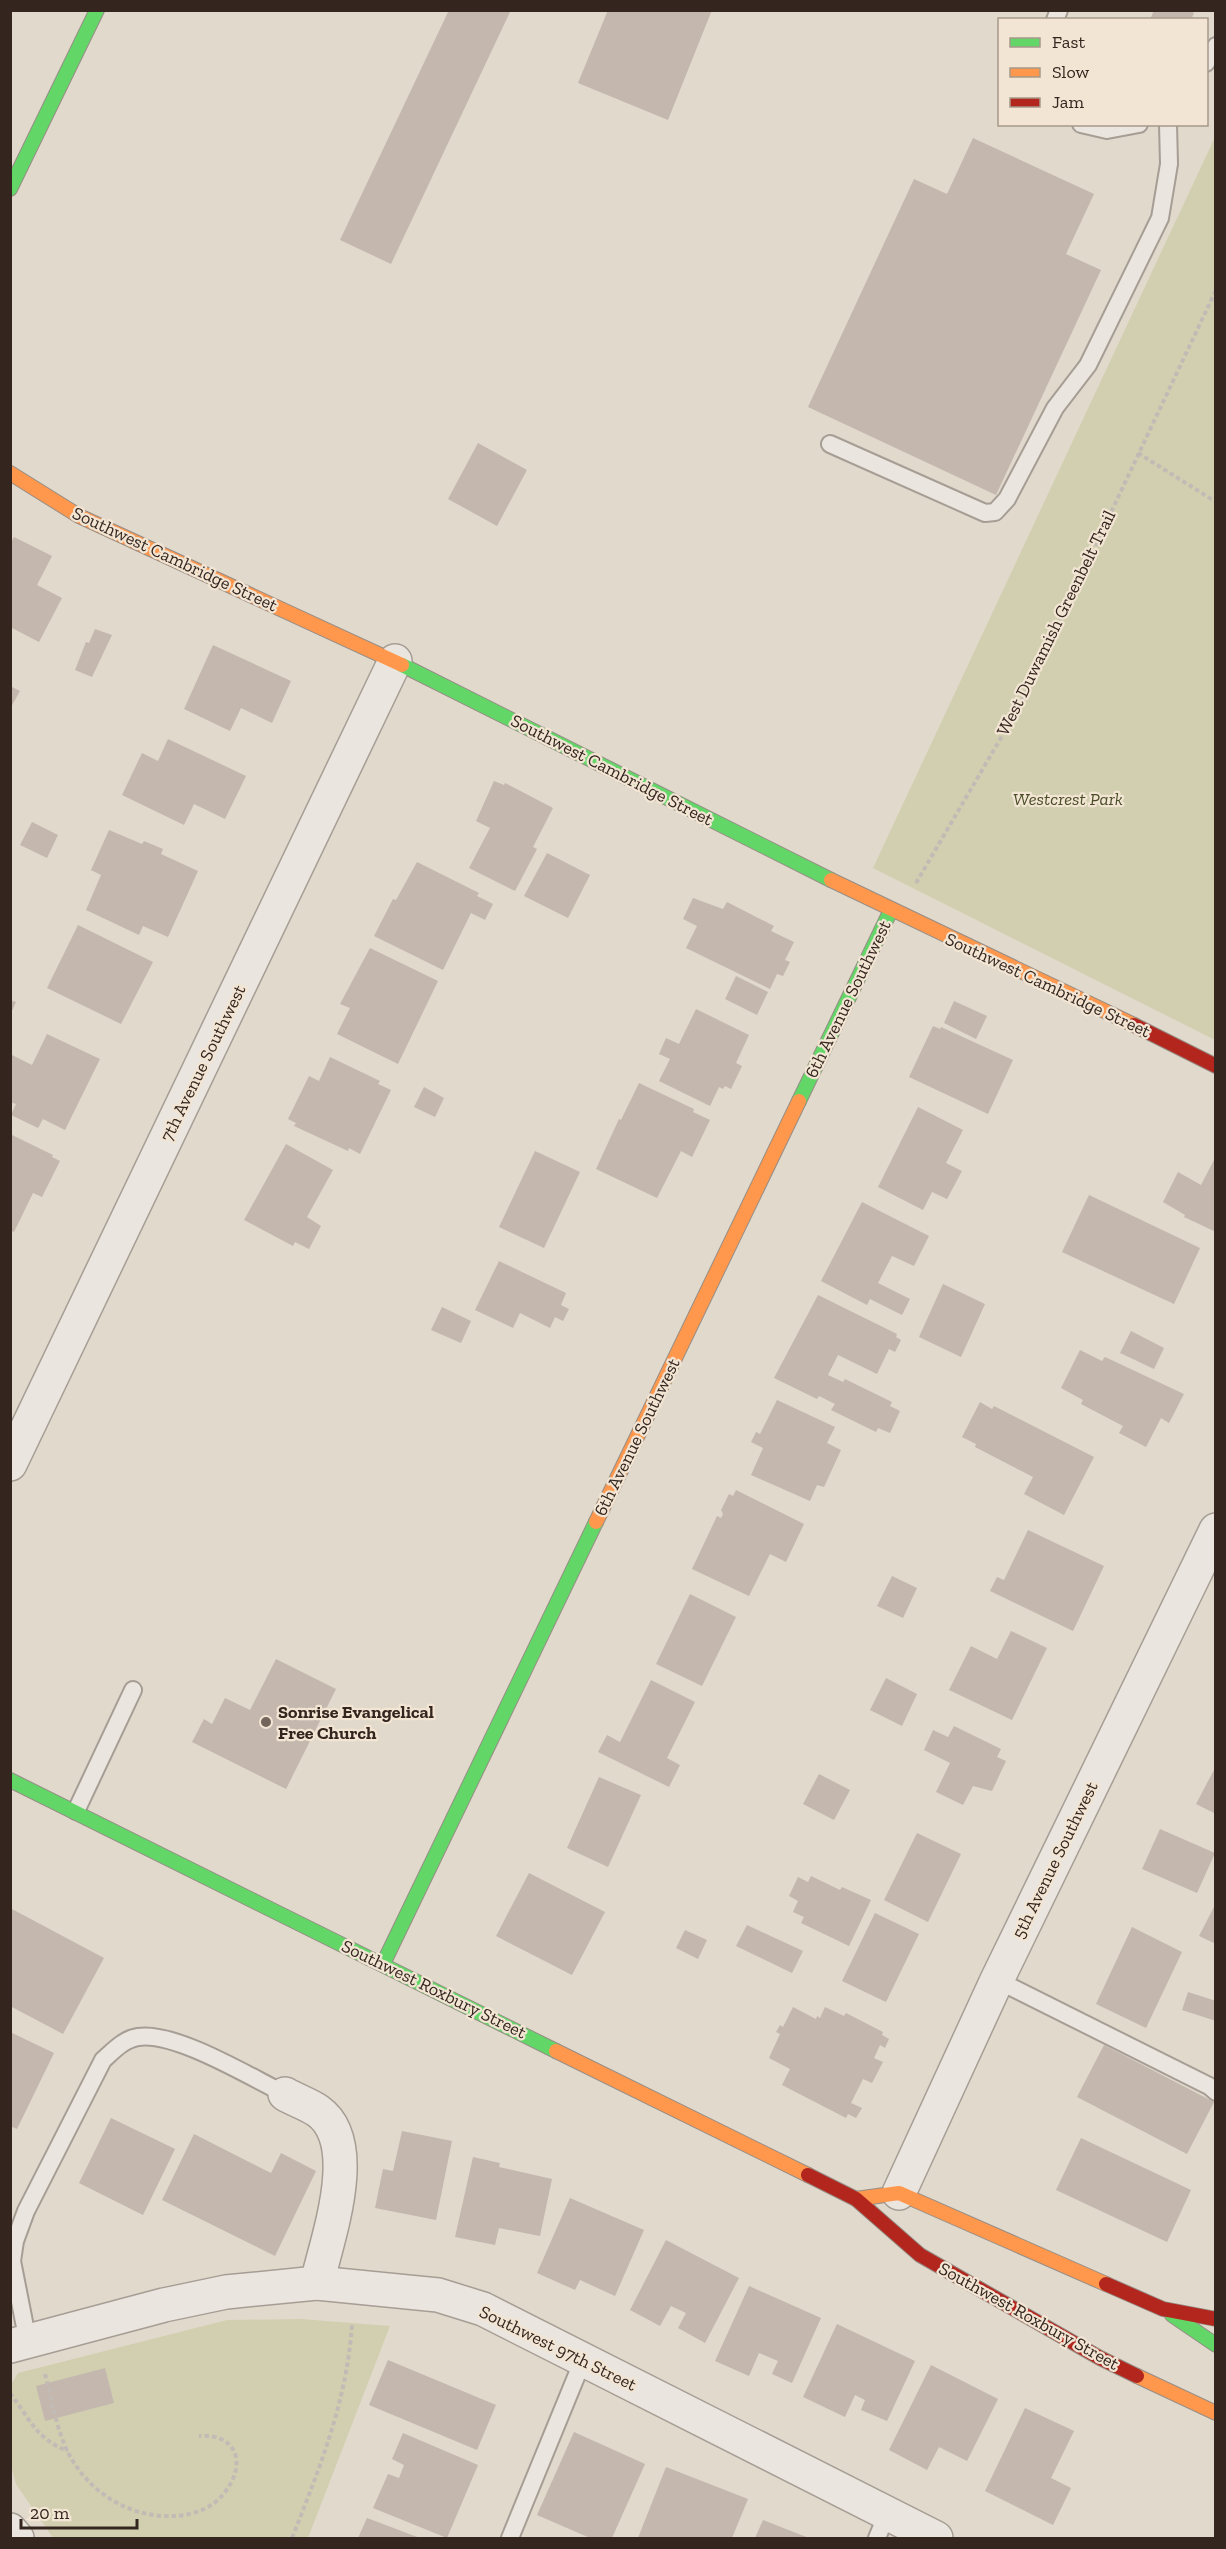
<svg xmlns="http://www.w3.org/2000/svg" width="1226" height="2549" font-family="'Zilla Slab',serif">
  <rect width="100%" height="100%" fill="#e1d9cc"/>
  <!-- green -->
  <g fill="#d2cfb0">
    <polygon points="1215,137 1216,1040 1215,1040 873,868"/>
    <polygon points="301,2319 390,2326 308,2538 53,2538 16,2484 11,2466 10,2386 18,2373 227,2320"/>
  </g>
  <!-- building -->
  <g fill="#c4b7ae">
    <polygon points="449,10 511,10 391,264 340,240"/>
    <polygon points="608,10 712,10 668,120 578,83"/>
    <polygon points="1154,10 1189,10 1194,13 1191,20 1150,20"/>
    <polygon points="973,138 1094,194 1066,254 1101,270 996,495 808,407 914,179 947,194"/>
    <polygon points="478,443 527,470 497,526 448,499"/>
    <polygon points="14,537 52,556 37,585 62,598 39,642 10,627 10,544"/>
    <polygon points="95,629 112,635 92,677 75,670 86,642 89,643"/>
    <polygon points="213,645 291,681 272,723 241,708 230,731 184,709"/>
    <polygon points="10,686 20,691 10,709"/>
    <polygon points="168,739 246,776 225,819 194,804 184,825 122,795 142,753 158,761"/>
    <polygon points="494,781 504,785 505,783 553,808 533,847 537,849 515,891 469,868 490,828 476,821"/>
    <polygon points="32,822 58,835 47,858 20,845"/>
    <polygon points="109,830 142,844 144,841 163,849 161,854 198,871 168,937 143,926 139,935 86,910 101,875 91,870"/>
    <polygon points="547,853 590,875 568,918 524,896"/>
    <polygon points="417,862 479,893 477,896 493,904 485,920 471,913 443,970 374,936 393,899 396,900"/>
    <polygon points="693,898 723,909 727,902 774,926 771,931 794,942 785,960 790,962 783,976 777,974 770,989 686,948 697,926 683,919"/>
    <polygon points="78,925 153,962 121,1024 47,988"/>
    <polygon points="370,948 438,981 398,1064 337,1034 350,1008 340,1004"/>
    <polygon points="736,976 768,992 757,1015 725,999"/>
    <polygon points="10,1000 16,1002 10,1015"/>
    <polygon points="954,1001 987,1016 976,1039 944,1023"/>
    <polygon points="696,1009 749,1035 736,1063 742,1066 731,1089 725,1086 723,1089 719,1087 710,1106 659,1081 670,1059 659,1054 666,1038 679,1044"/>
    <polygon points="933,1026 940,1029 941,1027 1013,1060 988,1114 909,1077"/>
    <polygon points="47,1034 100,1059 65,1130 43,1119 38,1128 11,1115 16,1104 10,1102 10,1054 32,1065"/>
    <polygon points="330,1057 380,1081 378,1084 391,1090 360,1154 349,1148 348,1151 294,1126 296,1123 288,1119 309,1076 319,1081"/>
    <polygon points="639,1083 694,1109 693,1112 710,1120 692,1157 681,1151 657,1198 596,1169 619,1119 621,1120"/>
    <polygon points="424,1087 444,1098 435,1117 414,1107"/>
    <polygon points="918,1107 963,1130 946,1163 962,1171 947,1199 932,1192 923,1210 878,1187"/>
    <polygon points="10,1134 53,1155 52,1157 60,1161 42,1197 33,1193 14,1232 10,1230"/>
    <polygon points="286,1144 333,1170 307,1217 321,1226 309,1249 295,1242 293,1246 244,1220"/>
    <polygon points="535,1151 580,1172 544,1248 499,1227"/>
    <polygon points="1216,1156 1216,1232 1184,1217 1185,1215 1163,1202 1178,1172 1201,1185"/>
    <polygon points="1089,1195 1200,1248 1174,1304 1062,1252"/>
    <polygon points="862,1202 929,1236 914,1266 892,1256 878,1283 910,1299 902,1315 870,1299 867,1305 821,1281"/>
    <polygon points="499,1261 566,1293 561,1305 569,1309 563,1321 555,1317 550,1328 520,1313 513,1328 475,1310"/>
    <polygon points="943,1284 985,1304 961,1357 919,1337"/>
    <polygon points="818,1295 897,1334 896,1337 901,1340 895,1352 889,1349 877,1374 838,1355 828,1375 843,1382 845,1379 892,1402 890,1406 900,1411 890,1433 878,1428 876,1432 831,1410 835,1404 819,1396 817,1399 774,1378"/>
    <polygon points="442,1307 471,1321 461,1343 431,1330"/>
    <polygon points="1131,1331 1164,1348 1154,1369 1120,1353"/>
    <polygon points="1080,1350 1102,1361 1105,1357 1184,1394 1169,1423 1161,1418 1146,1447 1119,1433 1123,1426 1081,1404 1083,1400 1061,1388"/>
    <polygon points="777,1400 835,1427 827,1443 841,1450 824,1487 817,1485 810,1501 751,1475 763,1448 751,1442 756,1432 760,1434"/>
    <polygon points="980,1402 992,1409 994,1406 1094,1457 1064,1515 1024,1494 1033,1477 975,1447 976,1444 962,1437"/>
    <polygon points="736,1490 804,1524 786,1562 770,1554 749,1596 692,1569 717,1516 721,1518 723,1514 721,1510 729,1494 733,1496"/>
    <polygon points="1028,1530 1104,1566 1073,1631 990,1591 997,1577 1004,1580"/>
    <polygon points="892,1576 917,1588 903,1618 877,1606"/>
    <polygon points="690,1594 736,1617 702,1686 656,1664"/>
    <polygon points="1011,1631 1047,1648 1012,1720 949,1690 971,1646 997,1659"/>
    <polygon points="276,1659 336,1689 286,1789 192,1742 204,1719 212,1724 225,1698 250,1710"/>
    <polygon points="886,1678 917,1694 902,1726 870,1710"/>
    <polygon points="651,1680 695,1702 667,1758 680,1765 669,1787 598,1752 607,1735 620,1742"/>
    <polygon points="954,1726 1001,1749 997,1757 1006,1761 992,1791 973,1786 963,1805 936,1792 950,1763 924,1750 933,1730 948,1737"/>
    <polygon points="1216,1766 1216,1814 1196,1804"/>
    <polygon points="819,1774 850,1790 834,1820 803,1804"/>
    <polygon points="599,1777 641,1795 608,1867 567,1848"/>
    <polygon points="1160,1829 1215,1853 1197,1893 1142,1869"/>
    <polygon points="917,1833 961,1854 928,1922 884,1900"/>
    <polygon points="529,1873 605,1912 572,1975 496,1936"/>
    <polygon points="811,1876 840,1890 842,1887 871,1900 849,1946 801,1923 804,1917 793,1912 798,1901 789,1896 798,1877 808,1882"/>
    <polygon points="1216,1903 1216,1944 1199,1936"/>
    <polygon points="10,1908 104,1958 63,2034 10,2006"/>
    <polygon points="875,1913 919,1934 886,2002 842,1981"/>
    <polygon points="747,1925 803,1951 792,1973 736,1946"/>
    <polygon points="1132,1927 1182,1952 1146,2028 1096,2004"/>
    <polygon points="685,1930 707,1940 698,1959 676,1948"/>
    <polygon points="1188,1992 1216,2001 1216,2021 1182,2010"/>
    <polygon points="793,2007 816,2019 817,2016 820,2018 825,2007 844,2016 846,2013 883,2032 882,2035 889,2039 885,2048 880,2045 874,2058 883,2062 872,2083 863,2079 851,2103 862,2108 856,2118 848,2114 846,2118 782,2085 790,2069 769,2058 780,2034 776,2032 780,2025 783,2027"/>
    <polygon points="10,2032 54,2053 17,2129 10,2126"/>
    <polygon points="1104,2045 1214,2102 1187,2154 1077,2097"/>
    <polygon points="111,2118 175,2149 143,2215 79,2183"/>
    <polygon points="402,2131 452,2141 436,2220 375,2208 383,2169 393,2171"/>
    <polygon points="194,2134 271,2173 281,2153 316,2171 275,2256 162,2200"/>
    <polygon points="1081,2138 1191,2190 1167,2242 1056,2190"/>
    <polygon points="473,2157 500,2163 499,2167 552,2179 540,2236 499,2228 495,2245 455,2237"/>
    <polygon points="570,2198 644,2230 615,2296 580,2280 575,2290 537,2273"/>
    <polygon points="666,2240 739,2278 705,2343 678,2328 686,2313 671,2306 660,2326 630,2310"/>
    <polygon points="749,2286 821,2318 792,2383 772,2374 778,2361 759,2353 749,2376 715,2361"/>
    <polygon points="837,2324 915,2361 887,2421 861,2410 865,2400 855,2395 845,2417 803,2397"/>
    <polygon points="388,2360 496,2405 477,2450 369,2405"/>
    <polygon points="931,2365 998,2399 967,2461 939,2447 927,2470 889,2450"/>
    <polygon points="105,2368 114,2403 45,2421 36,2386"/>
    <polygon points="1025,2408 1074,2431 1051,2478 1071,2488 1053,2525 985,2491"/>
    <polygon points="574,2432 645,2464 612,2538 590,2538 537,2515"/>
    <polygon points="403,2433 478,2465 447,2538 373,2508 388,2474 399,2478 404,2465 392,2459"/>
    <polygon points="666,2467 748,2499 732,2538 638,2538"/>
    <polygon points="367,2518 420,2538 358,2538"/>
    <polygon points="763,2520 809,2538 755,2538"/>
  </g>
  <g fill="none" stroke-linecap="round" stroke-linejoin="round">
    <defs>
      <g id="lane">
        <polyline points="1055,20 1059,10"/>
        <polyline points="1206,63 1216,46"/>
        <polyline points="1081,124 1107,130 1139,124"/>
        <polyline points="830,444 985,513 995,512 1007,499 1055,408 1088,365 1160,218 1169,164 1168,124"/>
        <polyline points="76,1811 133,1690"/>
        <polyline points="997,1980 1209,2086 1216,2092"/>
        <path d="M 28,2342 L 12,2261 L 15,2241 L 26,2211 L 103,2060 C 113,2051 124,2039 138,2037 C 175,2031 250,2077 285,2094"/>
        <polyline points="510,2538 583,2360"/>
        <polyline points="877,2538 887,2514"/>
      </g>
      <g id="street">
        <polyline points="10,1464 395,661"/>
        <path d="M 285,2094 C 295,2100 308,2104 318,2111 C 363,2143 327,2239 317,2283"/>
        <polyline points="899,2193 997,1980 1216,1530"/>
        <polyline points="10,2346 164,2305 226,2292 317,2283 438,2295 483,2309 936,2538"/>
        <polyline points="10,2530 17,2538"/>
      </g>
      <g id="fast">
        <polyline points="10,189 97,10"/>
        <polyline points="402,665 831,880"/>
        <polyline points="799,1101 891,910"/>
        <polyline points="10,1780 556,2051"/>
        <polyline points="383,1964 596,1522"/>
        <polyline points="1172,2315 1216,2345"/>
      </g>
      <g id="slow">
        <polyline points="10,473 79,516 402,665"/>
        <polyline points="831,880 1134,1025"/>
        <polyline points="596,1522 799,1101"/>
        <polyline points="556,2051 808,2175"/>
        <polyline points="856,2199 899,2193 1106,2284"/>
        <polyline points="1137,2376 1216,2413"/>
      </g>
      <g id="jam">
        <polyline points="1134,1025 1216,1066"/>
        <polyline points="808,2175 856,2199 920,2255 1100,2358 1137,2376"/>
        <polyline points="1106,2284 1163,2309 1216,2319"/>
      </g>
    </defs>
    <!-- lane casing -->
    <use href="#lane" stroke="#a69e95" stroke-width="20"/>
    <!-- street casing -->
    <use href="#street" stroke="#a69e95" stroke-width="36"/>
    <!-- fast casing -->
    <use href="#fast" stroke="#968e86" stroke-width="16"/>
    <!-- slow casing -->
    <use href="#slow" stroke="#968e86" stroke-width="16"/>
    <!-- jam casing -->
    <use href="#jam" stroke="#968e86" stroke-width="16"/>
    <!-- path -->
    <g stroke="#c2bbb5" stroke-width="4" stroke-dasharray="4.5 3" stroke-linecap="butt">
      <polyline points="1138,453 1216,502"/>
      <polyline points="916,883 1019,707 1216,290"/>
      <path d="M 45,2374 C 51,2396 55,2420 63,2441 C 80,2486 124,2518 173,2516 C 191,2516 214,2508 225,2492 C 247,2464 237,2433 199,2436"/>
      <path d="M 10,2393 C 30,2419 36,2439 68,2451"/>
      <path d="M 292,2538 C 320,2467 347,2401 352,2324"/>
    </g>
    <!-- lane -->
    <use href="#lane" stroke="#eae5de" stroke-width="16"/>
    <!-- street -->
    <use href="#street" stroke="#eae5de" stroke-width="33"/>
    <!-- fast -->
    <use href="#fast" stroke="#63d668" stroke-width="14"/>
    <!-- slow -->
    <use href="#slow" stroke="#ff974d" stroke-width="14"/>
    <!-- jam -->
    <use href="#jam" stroke="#b3261e" stroke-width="14"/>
  </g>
  <!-- markers -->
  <circle fill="#71655c" stroke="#f2e5d3" stroke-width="2" cx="266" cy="1722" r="6"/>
  <g text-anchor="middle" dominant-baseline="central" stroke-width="4.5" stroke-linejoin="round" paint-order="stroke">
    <!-- street labels -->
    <g font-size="18" fill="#34261f" stroke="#f2e5d3">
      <text transform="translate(175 559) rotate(25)">Southwest Cambridge Street</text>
      <text transform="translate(1056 623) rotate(-64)">West Duwamish Greenbelt Trail</text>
      <text transform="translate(612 770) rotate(27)">Southwest Cambridge Street</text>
      <text transform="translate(1048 985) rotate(25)">Southwest Cambridge Street</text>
      <text transform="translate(848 999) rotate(-64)">6th Avenue Southwest</text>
      <text transform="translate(203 1063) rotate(-64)">7th Avenue Southwest</text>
      <text transform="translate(637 1437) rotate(-64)">6th Avenue Southwest</text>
      <text transform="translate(1055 1860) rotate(-64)">5th Avenue Southwest</text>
      <text transform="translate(434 1989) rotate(26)">Southwest Roxbury Street</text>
      <text transform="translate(1029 2316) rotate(29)">Southwest Roxbury Street</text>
      <text transform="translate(558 2348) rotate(26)">Southwest 97th Street</text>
    </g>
    <!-- park labels -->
    <g font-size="18" font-style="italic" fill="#4a4e28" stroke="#f2e5d3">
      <text x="1068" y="799">Westcrest Park</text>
    </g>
    <!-- poi labels -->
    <g font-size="18" font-weight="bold" fill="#34261f" stroke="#f2e5d3" text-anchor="start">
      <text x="278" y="1712">Sonrise Evangelical<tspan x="278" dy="21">Free Church</tspan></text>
    </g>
  </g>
  <!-- border -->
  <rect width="1226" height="2549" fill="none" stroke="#34261f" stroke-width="24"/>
  <!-- legend -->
  <rect x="998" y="18" width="210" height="108" fill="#f2e5d3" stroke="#a6998b" stroke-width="1.5"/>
  <rect x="1010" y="38" width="30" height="9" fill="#63d668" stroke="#a6998b" stroke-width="1.5"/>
  <text x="1052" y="48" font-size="18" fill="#34261f">Fast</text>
  <rect x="1010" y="68" width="30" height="9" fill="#ff974d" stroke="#a6998b" stroke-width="1.5"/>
  <text x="1052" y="78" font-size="18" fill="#34261f">Slow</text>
  <rect x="1010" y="98" width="30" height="9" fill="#b3261e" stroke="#a6998b" stroke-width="1.5"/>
  <text x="1052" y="108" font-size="18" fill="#34261f">Jam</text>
  <!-- scale -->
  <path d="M21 2519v9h116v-9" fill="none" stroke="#34261f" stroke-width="3"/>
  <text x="30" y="2519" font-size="18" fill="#34261f" stroke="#f2e5d3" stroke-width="4.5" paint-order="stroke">20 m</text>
</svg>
